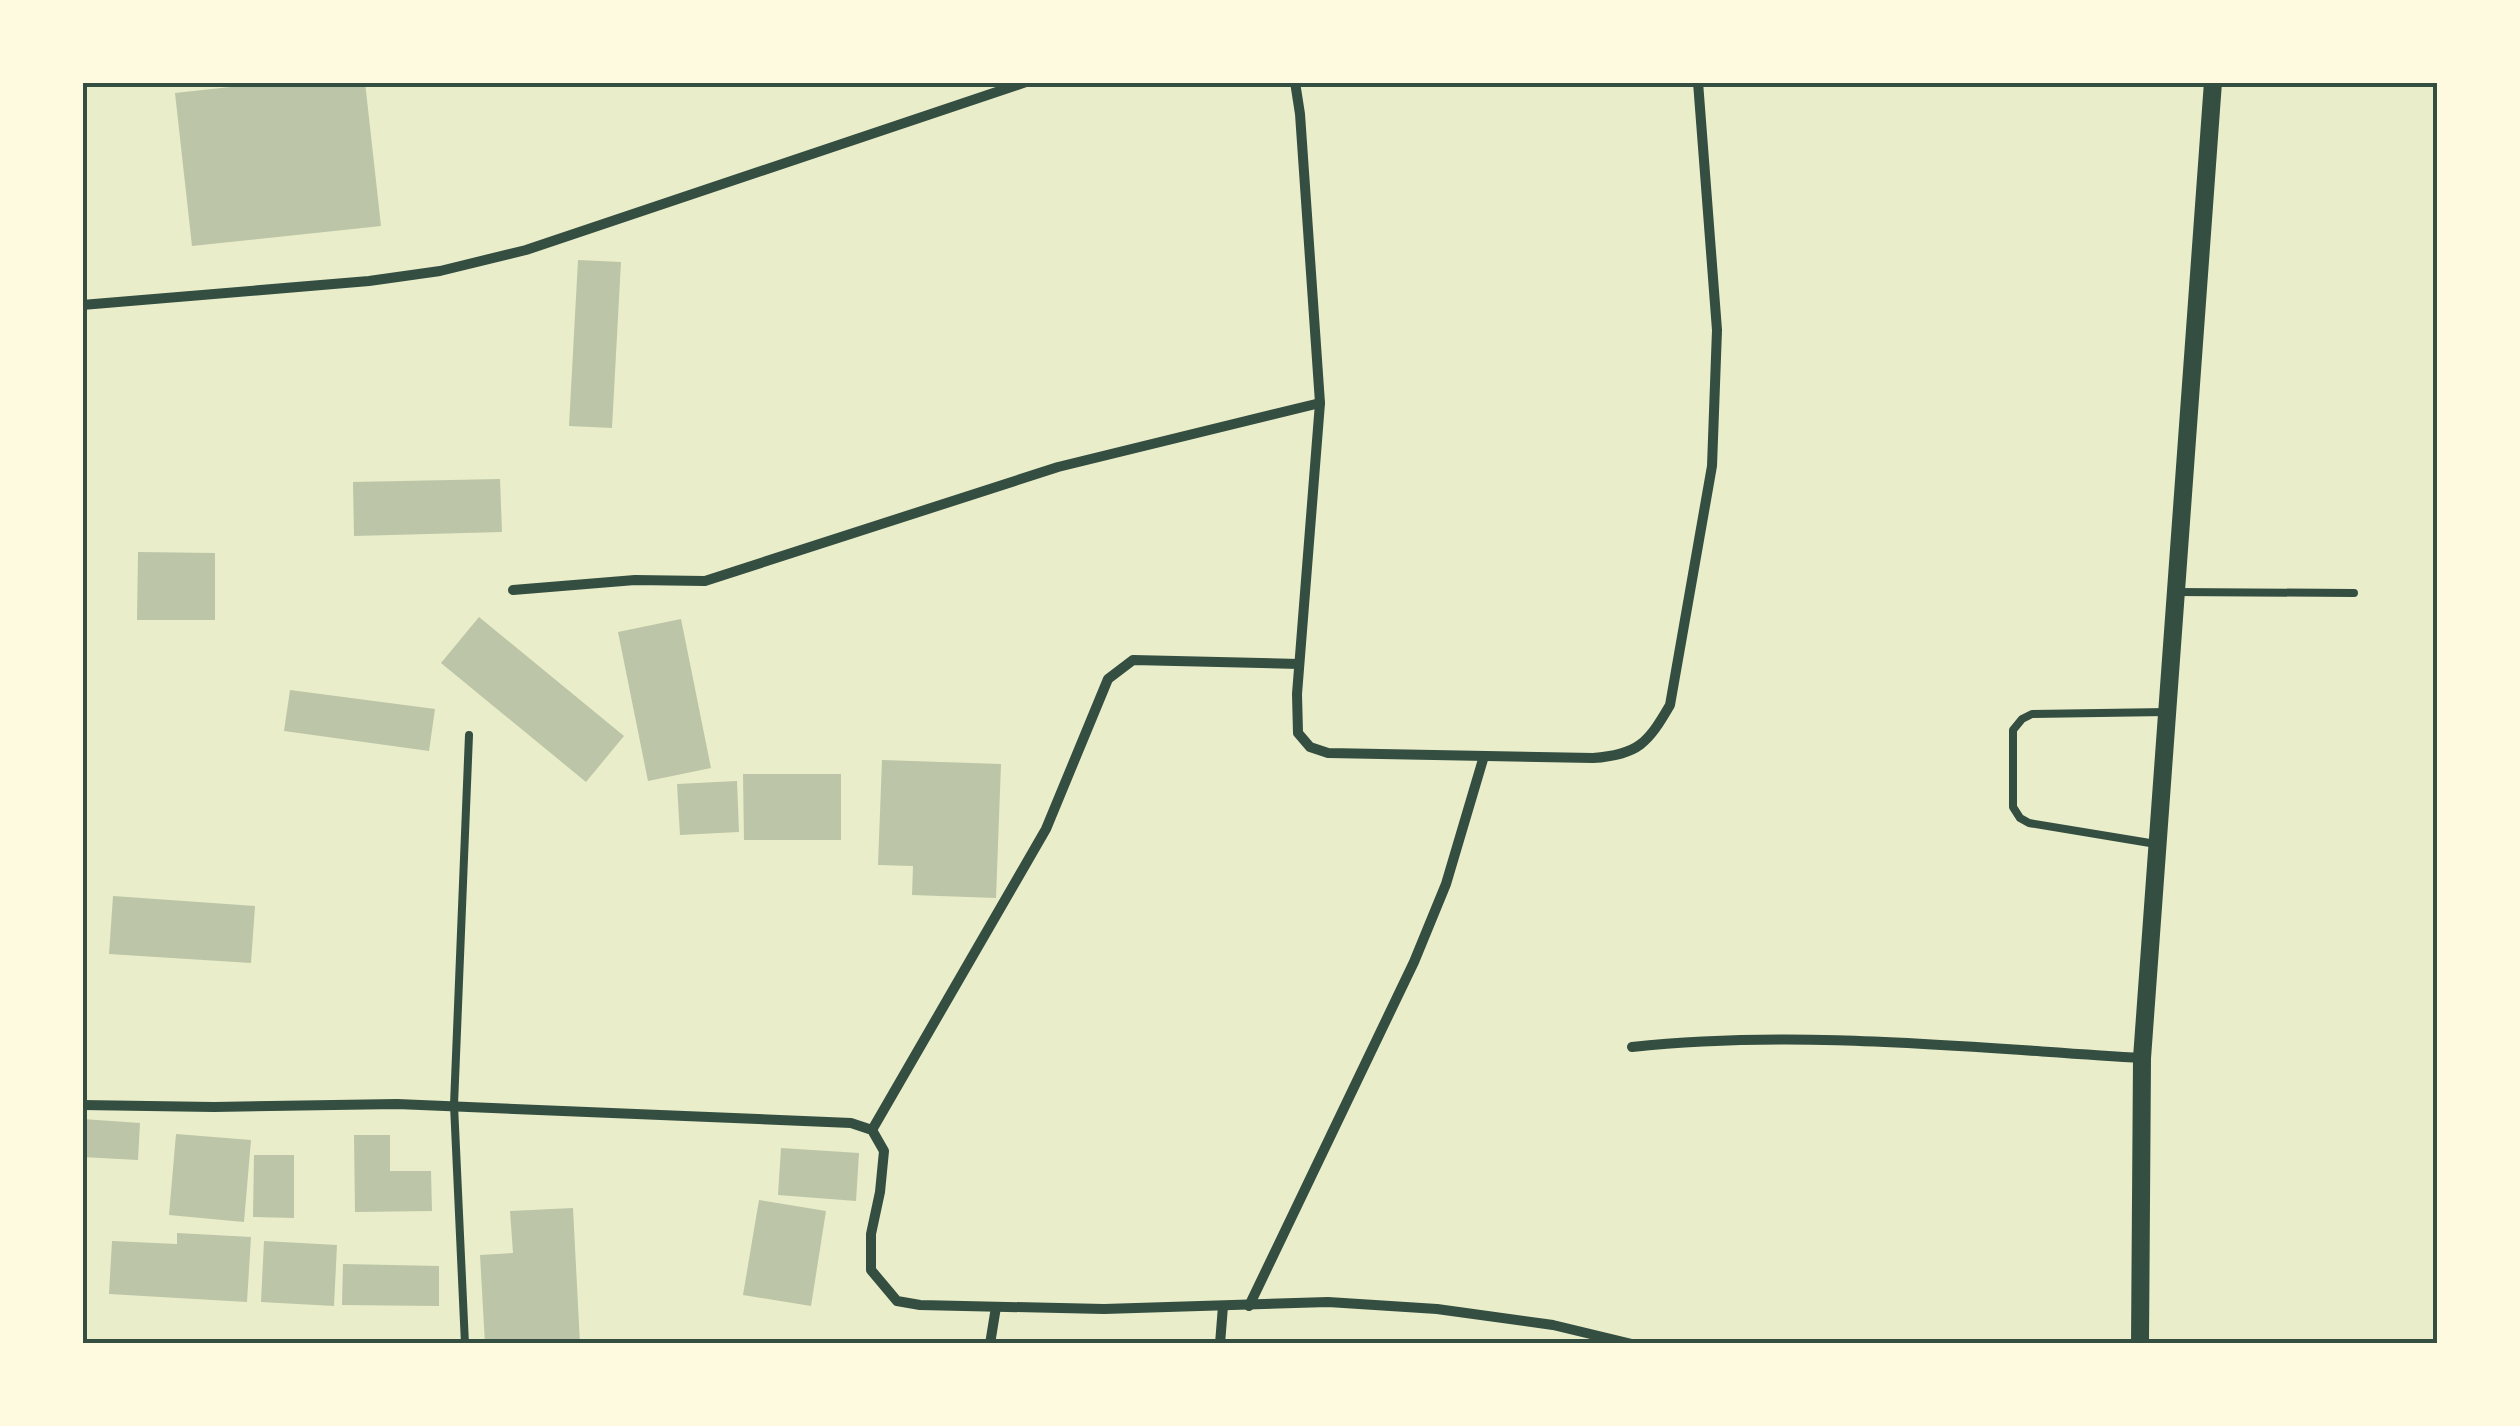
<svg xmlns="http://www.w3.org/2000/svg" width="2520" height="1426" font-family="'Titillium Web',sans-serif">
  <rect width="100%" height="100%" fill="#e9edc9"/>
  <!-- building -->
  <g fill="#bcc5a7">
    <polygon points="277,82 365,82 381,226 192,246 175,93"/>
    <polygon points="578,260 621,262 612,428 569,426"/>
    <polygon points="500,479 502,532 354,536 353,482"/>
    <polygon points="138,552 215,553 215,620 137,620"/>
    <polygon points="479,617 624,736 586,782 441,663"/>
    <polygon points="681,619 711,768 648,781 618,632"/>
    <polygon points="290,690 435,709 429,751 284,731"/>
    <polygon points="882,760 1001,764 996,898 912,895 913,866 878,865"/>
    <polygon points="743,774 841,774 841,840 744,840"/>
    <polygon points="737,781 739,832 680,835 677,784"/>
    <polygon points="113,896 255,906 251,963 109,954"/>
    <polygon points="82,1119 140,1123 138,1160 82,1157"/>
    <polygon points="176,1134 251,1140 244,1222 169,1215"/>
    <polygon points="354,1135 390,1135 390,1171 431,1171 432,1211 355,1212"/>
    <polygon points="781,1148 859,1153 856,1201 778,1195"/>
    <polygon points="254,1155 294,1155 294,1218 253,1217"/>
    <polygon points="759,1200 826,1211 811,1306 743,1295"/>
    <polygon points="573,1208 580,1344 485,1344 480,1255 513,1253 510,1211"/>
    <polygon points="177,1233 251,1237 247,1302 109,1294 112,1241 177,1244"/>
    <polygon points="264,1241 337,1245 334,1306 261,1302"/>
    <polygon points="343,1264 439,1266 439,1306 342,1305"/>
  </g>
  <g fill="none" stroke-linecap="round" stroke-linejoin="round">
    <!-- service -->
    <g stroke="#344e41" stroke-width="8">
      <polyline points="2176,592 2354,593"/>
      <polyline points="2156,844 2029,823 2020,818 2013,807 2013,730 2022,719 2032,714 2167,712"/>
      <polyline points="465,1344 454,1105 469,735"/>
    </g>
    <!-- minor -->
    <g stroke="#344e41" stroke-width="10">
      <path d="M 1295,82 L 1300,114 L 1320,403 L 1297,694 L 1298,733 L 1310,747 L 1328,753 L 1593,758 C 1638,755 1648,743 1670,705 L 1712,466 L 1717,330 L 1698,82"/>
      <polyline points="82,305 369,281 440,271 526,250 1026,82"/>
      <polyline points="513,590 635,580 705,581 1058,467 1320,403"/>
      <path d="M 1632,1047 C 1802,1029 1972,1048 2142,1058"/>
      <polyline points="82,1105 214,1107 397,1104 851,1123 872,1130 884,1151 880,1192 871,1234 871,1270 897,1301 920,1305 1104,1309 1328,1302 1437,1309 1553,1325 1632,1344"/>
      <polyline points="872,1130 1046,829 1108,679 1133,660 1299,664"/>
      <polyline points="1249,1306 1414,962 1446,884 1484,756"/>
      <polyline points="990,1344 996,1307"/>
      <polyline points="1220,1344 1223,1306"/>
    </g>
    <!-- tertiary -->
    <polyline stroke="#344e41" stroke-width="18" points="2140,1344 2142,1058 2213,82"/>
  </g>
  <!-- border -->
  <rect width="2520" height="1426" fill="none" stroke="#fefae0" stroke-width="170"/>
  <rect x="85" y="85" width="2350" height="1256" fill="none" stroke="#344e41" stroke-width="4"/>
</svg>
